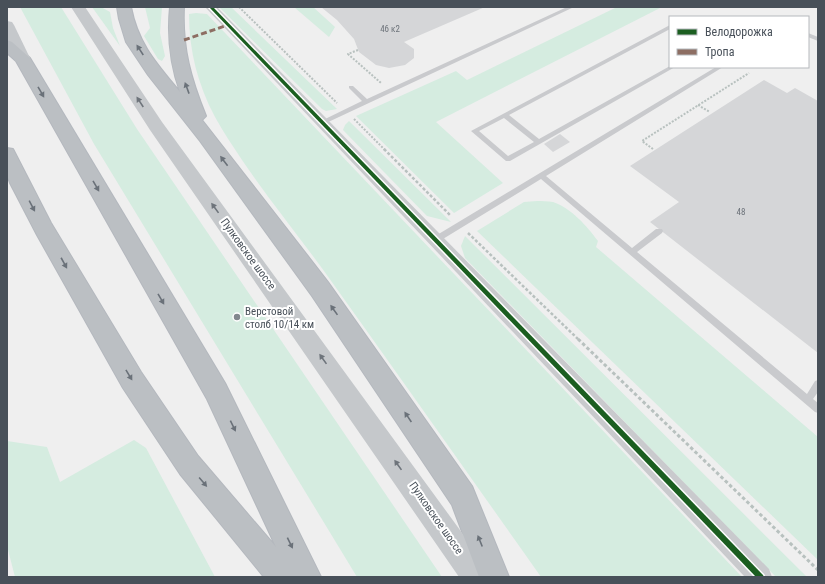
<svg xmlns="http://www.w3.org/2000/svg" width="825" height="584" font-family="'Roboto Condensed',sans-serif">
  <rect width="100%" height="100%" fill="#efefef"/>
  <!-- green -->
  <g fill="#d5ece0">
    <polygon points="20,7 61,7 137,129 442,577 357,577 94,144"/>
    <polygon points="92,7 101,7 110,12 113,28 120,46"/>
    <polygon points="145,7 162,7 160,33 165,56 162,61 158,59 144,36 150,28"/>
    <polygon points="219,7 231,7 337,109 326,111 322,109"/>
    <polygon points="294,7 313,7 335,27 329,37"/>
    <polygon points="617,7 662,7 436,122 503,183 454,213 356,116 456,71 467,80"/>
    <path d="M 196,13 L 207,14 L 742,577 L 541,577 C 469,475 397,373 324,271 C 297,234 268,198 242,160 C 233,146 223,132 215,117 C 198,85 189,51 189,14 Z"/>
    <polygon points="349,121 451,222 427,216 343,130 345,125"/>
    <path d="M 537,201 C 542,201 548,201 553,202 C 571,208 587,226 598,241 L 596,247 L 818,437 L 818,560 L 477,231 L 524,202 Z"/>
    <polygon points="465,236 807,577 776,577 465,258 461,246"/>
    <polygon points="134,440 146,448 215,577 15,577 7,546 7,441 47,447 60,482"/>
  </g>
  <!-- building -->
  <g fill="#d5d6d8">
    <polygon points="321,7 485,7 404,42 414,49 414,58 405,65 389,68 376,65 359,52 354,39 337,20"/>
    <polygon points="764,80 787,93 795,88 818,101 818,353 650,222 679,202 630,166"/>
    <polygon points="560,134 570,142 553,152 544,144"/>
  </g>
  <g fill="none" stroke-linecap="round" stroke-linejoin="round">
    <defs>
      <g id="highway">
        <path d="M 117,7 L 131,7 C 138,44 157,64 180,92 C 170,64 167,37 170,7 L 184,7 C 182,48 191,79 206,116 L 202,120 L 328,282 L 472,486 L 509,577 L 479,577 L 452,505 L 312,296 L 200,141 L 148,75 L 126,42 L 119,19 Z"/>
        <polygon points="7,40 12,42 30,58 225,383 321,577 264,577 180,474 123,388 37,235 10,183 7,175 7,148 13,149 51,223 141,372 198,456 276,547 207,399 16,61 7,53"/>
      </g>
    </defs>
    <!-- highway casing -->
    <use href="#highway" stroke="#b4b8be" stroke-width="2"/>
    <!-- path-far2 -->
    <g stroke="#b8c1bf" stroke-width="2" stroke-dasharray="2 1.5" stroke-linecap="butt">
      <polyline points="239,7 337,103"/>
      <polyline points="358,50 348,54 381,83"/>
      <polyline points="698,105 710,112"/>
      <polyline points="354,119 385,150"/>
      <polyline points="653,149 642,141 749,73"/>
    </g>
    <!-- path-far1 -->
    <g stroke="#b8c1bf" stroke-width="2.5" stroke-dasharray="3 2" stroke-linecap="butt">
      <polyline points="384,149 451,216"/>
      <polyline points="468,233 579,340"/>
    </g>
    <!-- path -->
    <polyline stroke="#b8c1bf" stroke-width="3" stroke-dasharray="3.5 2.5" stroke-linecap="butt" points="578,339 818,570"/>
    <!-- lane -->
    <g fill="#c9cacd" fill-rule="evenodd">
      <polygon points="567,7 574,7 324,124 322,124 319,122 362,101 349,88 349,86 353,86 367,99"/>
      <path d="M 670,25 L 670,29 L 509,115 L 539,139 L 670,66 L 670,67 L 675,67 L 510,161 L 506,161 L 471,131 ZM 504,118 L 534,142 L 508,156 L 479,131 Z"/>
      <polygon points="808,33 818,37 818,41 808,37"/>
      <polygon points="716,67 723,67 546,176 632,248 656,229 662,229 663,231 662,233 637,252 807,394 815,381 818,380 818,392 813,399 818,403 818,413 815,412 541,179 438,242 435,243 431,240 432,238"/>
    </g>
    <!-- street -->
    <polygon fill="#c9cacd" fill-rule="evenodd" points="205,7 217,7 769,569 772,577 745,577"/>
    <!-- primary -->
    <g fill="#c5c8cb" fill-rule="evenodd">
      <polygon points="71,7 85,7 162,122 487,567 492,577 459,577 150,130"/>
      <path d="M 7,21 L 12,22 L 14,25 L 30,58 L 28,61 L 22,63 L 16,61 C 7,48 7,36 7,21 Z"/>
    </g>
    <!-- highway -->
    <use href="#highway" fill="#bbbfc3" fill-rule="evenodd"/>
    <!-- quiet -->
    <polyline stroke="#8d6e63" stroke-width="3" stroke-dasharray="6 3" stroke-linecap="butt" points="184,40 228,25"/>
    <defs>
      <polygon id="cycleway" points="209,7 213,7 763,575 764,577 756,577"/>
    </defs>
    <!-- cycleway casing -->
    <use href="#cycleway" stroke="#fff" stroke-width="3"/>
    <!-- cycleway -->
    <use href="#cycleway" fill="#1b5e20" fill-rule="evenodd"/>
  </g>
  <!-- one-way arrows -->
  <defs><path id="oneway-solid" d="M-6-.8H1V-3.2L6.5 0L1 3.2V.8H-6Z"/></defs>
  <g fill="#6a7179">
    <use href="#oneway-solid" transform="translate(140 50) rotate(-123)"/>
    <use href="#oneway-solid" transform="translate(187 88) rotate(-110)"/>
    <use href="#oneway-solid" transform="translate(41 92) rotate(60)"/>
    <use href="#oneway-solid" transform="translate(224 161) rotate(-127)"/>
    <use href="#oneway-solid" transform="translate(96 186) rotate(60)"/>
    <use href="#oneway-solid" transform="translate(32 206) rotate(62)"/>
    <use href="#oneway-solid" transform="translate(64 263) rotate(61)"/>
    <use href="#oneway-solid" transform="translate(161 299) rotate(60)"/>
    <use href="#oneway-solid" transform="translate(334 310) rotate(-125)"/>
    <use href="#oneway-solid" transform="translate(129 375) rotate(59)"/>
    <use href="#oneway-solid" transform="translate(408 417) rotate(-124)"/>
    <use href="#oneway-solid" transform="translate(233 426) rotate(64)"/>
    <use href="#oneway-solid" transform="translate(203 482) rotate(50)"/>
    <use href="#oneway-solid" transform="translate(480 541) rotate(-112)"/>
    <use href="#oneway-solid" transform="translate(290 543) rotate(64)"/>
  </g>
  <g fill="#6e747b">
    <use href="#oneway-solid" transform="translate(140 102) rotate(-123)"/>
    <use href="#oneway-solid" transform="translate(215 208) rotate(-126)"/>
    <use href="#oneway-solid" transform="translate(323 359) rotate(-125)"/>
    <use href="#oneway-solid" transform="translate(398 465) rotate(-125)"/>
  </g>
  <!-- markers -->
  <circle fill="#82888e" stroke="#fff" stroke-width="1.5" cx="237" cy="317" r="4"/>
  <g text-anchor="middle" dominant-baseline="central" stroke-width="4" stroke-linejoin="round" paint-order="stroke">
    <!-- number labels -->
    <g font-size="9" fill="#6d737a">
      <text x="390" y="29">46 к2</text>
      <text x="741" y="212">48</text>
    </g>
    <!-- street labels -->
    <g font-size="11" fill="#485059" stroke="#fff">
      <text transform="translate(248 254) rotate(54)">Пулковское шоссе</text>
      <text transform="translate(436 518) rotate(55)">Пулковское шоссе</text>
    </g>
    <!-- poi labels -->
    <g font-size="11" fill="#485059" stroke="#fff" text-anchor="start">
      <text x="245" y="311">Верстовой<tspan x="245" dy="13">столб 10/14 км</tspan></text>
    </g>
  </g>
  <!-- border -->
  <rect width="825" height="584" fill="none" stroke="#485059" stroke-width="16"/>
  <!-- legend -->
  <rect x="669" y="16" width="140" height="52" fill="#ffffff" stroke="#b6b9bd"/>
  <rect x="677" y="29" width="20" height="6" fill="#1b5e20" stroke="#b6b9bd"/>
  <text x="705" y="36" font-size="12" fill="#485059">Велодорожка</text>
  <rect x="677" y="49" width="20" height="6" fill="#8d6e63" stroke="#b6b9bd"/>
  <text x="705" y="56" font-size="12" fill="#485059">Тропа</text>
</svg>
